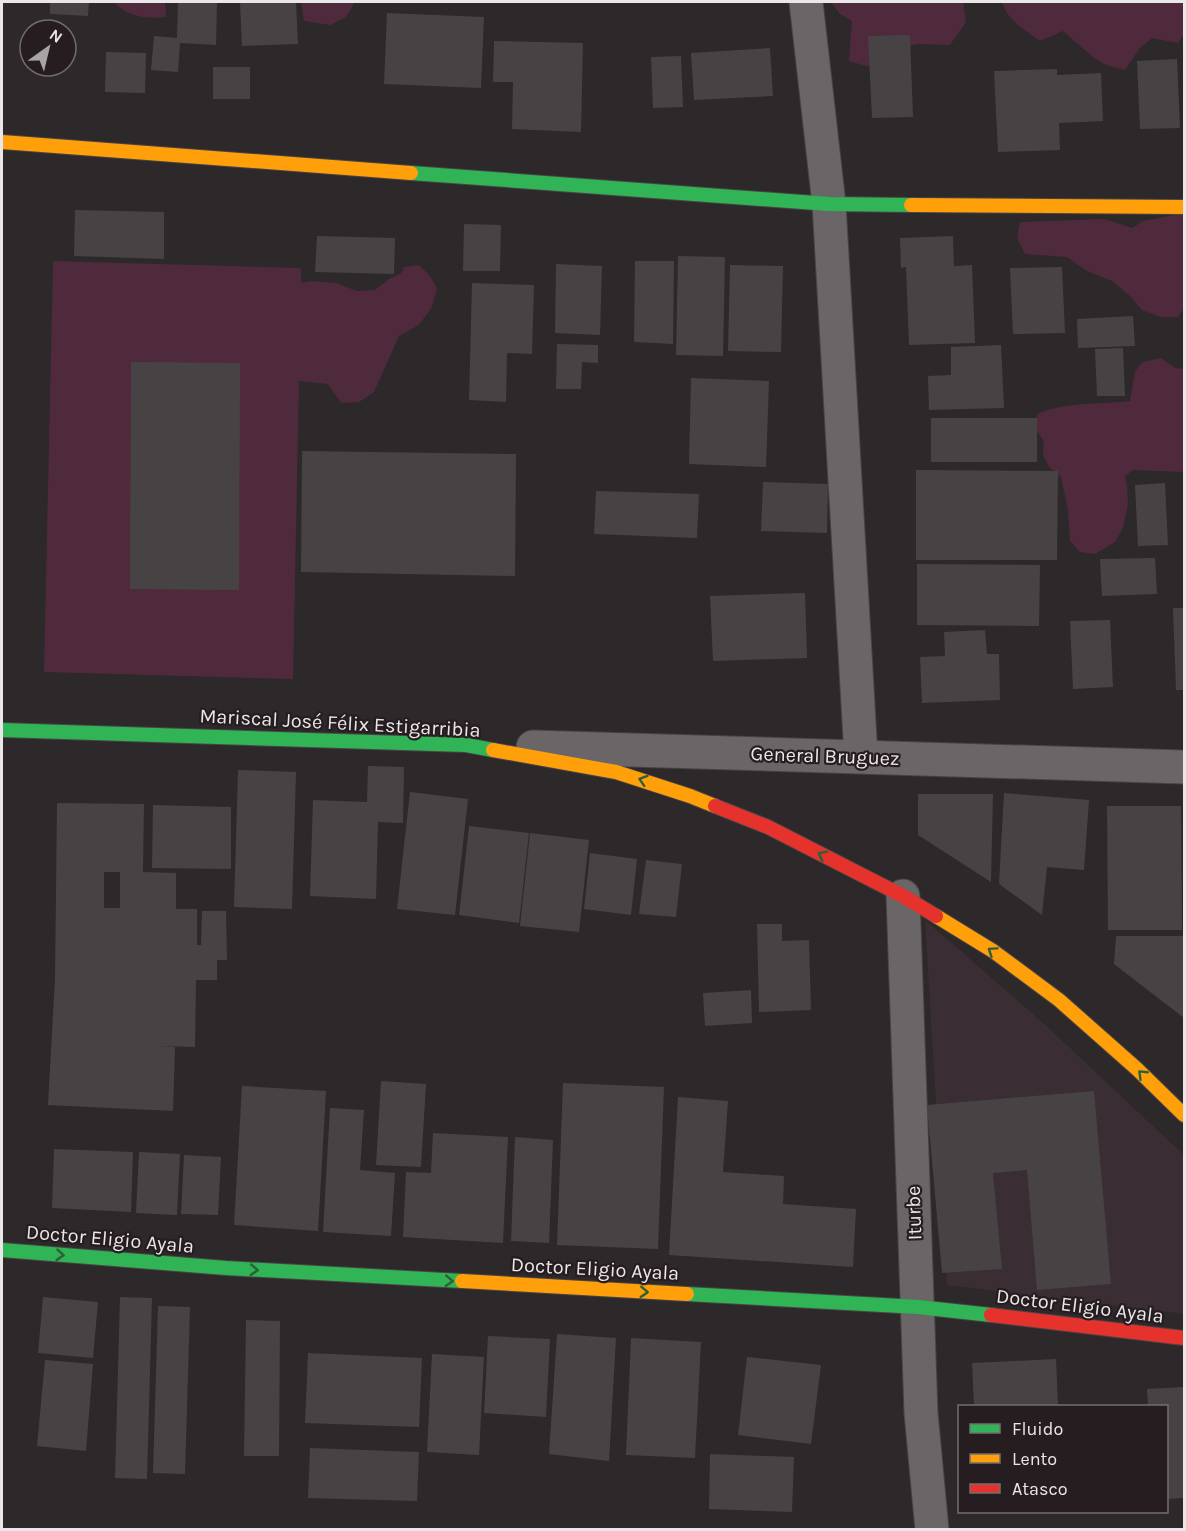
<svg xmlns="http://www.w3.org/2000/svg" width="1186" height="1531" font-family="Karla,sans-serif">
  <rect width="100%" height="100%" fill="#2d282a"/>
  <!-- built -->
  <polygon fill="#3a2d33" points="925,920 1040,1020 1184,1155 1184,1314 947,1285"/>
  <!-- green -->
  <g fill="#4f2a3d">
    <path d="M 113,2 L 165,2 L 166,17 C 145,19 129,17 113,2 Z"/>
    <polygon points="301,2 355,2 346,17 330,25 304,21"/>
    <polygon points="831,2 963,2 966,22 950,45 917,44 904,47 885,64 866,66 849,61 852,21 840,14"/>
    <path d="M 1002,2 L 1184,2 L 1184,34 L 1178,43 L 1152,38 L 1139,49 L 1125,70 L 1106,65 L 1093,57 L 1063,31 L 1040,41 C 1026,31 1006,19 1002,2 Z"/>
    <polygon points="1184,213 1184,308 1178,317 1160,317 1142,310 1130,296 1112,281 1087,271 1067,257 1025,254 1017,238 1020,222 1104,219 1132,228 1143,221"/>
    <polygon points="53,261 301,268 301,283 311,281 336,283 357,291 375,290 389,279 401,273 404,267 419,265 430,276 437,288 432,307 419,325 399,336 374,392 359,402 341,403 328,384 299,381 293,679 44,672"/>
    <path d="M 1161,358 L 1175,368 L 1184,369 L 1184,472 L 1133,470 L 1125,476 L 1127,486 L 1128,504 L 1123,528 L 1115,542 L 1095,554 L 1080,552 L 1070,541 L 1068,510 L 1061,477 L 1049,467 L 1043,455 L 1044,442 L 1035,427 L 1037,414 C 1068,401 1097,405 1130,401 L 1135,371 L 1143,362 Z"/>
  </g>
  <!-- building -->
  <g fill="#474344" fill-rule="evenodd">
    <polygon points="50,2 89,2 88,16 50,14"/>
    <polygon points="178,2 217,2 216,45 180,43 178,72 151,70 154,36 177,38"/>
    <polygon points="240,2 296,2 298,44 242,46"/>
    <polygon points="387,13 484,17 481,88 384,84"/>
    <polygon points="910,35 913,117 872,118 868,36"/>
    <polygon points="494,41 583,43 581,132 512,129 513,82 493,82"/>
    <polygon points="770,48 773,96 694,100 691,53"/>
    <polygon points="106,52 146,53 145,93 105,92"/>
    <polygon points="681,56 683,107 653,108 651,57"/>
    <polygon points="1177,59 1180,128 1140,129 1137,61"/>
    <rect x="213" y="67" width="37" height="32"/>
    <polygon points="1057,69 1057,75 1101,73 1103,121 1059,123 1060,150 998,152 994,71"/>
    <polygon points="75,210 164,212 164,259 74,256"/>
    <polygon points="464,224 501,225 500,271 463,271"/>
    <polygon points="317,236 395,238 394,274 315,272"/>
    <polygon points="953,236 954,266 972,265 975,343 909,345 906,267 901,268 900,238"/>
    <polygon points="678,256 725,257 723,356 676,355"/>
    <polygon points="635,261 674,261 673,344 634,342"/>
    <polygon points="556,264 602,266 600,335 555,333"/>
    <polygon points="730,265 783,266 781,352 728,351"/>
    <polygon points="1062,267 1065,333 1013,334 1010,268"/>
    <polygon points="472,283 534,285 532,354 507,353 506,402 469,400"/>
    <polygon points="1133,316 1135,346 1078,348 1077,319"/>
    <polygon points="557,344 598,345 598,363 582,362 581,389 556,389"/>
    <polygon points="1001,345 1004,408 929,410 928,376 951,375 951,347"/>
    <polygon points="1123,348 1125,396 1097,396 1095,349"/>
    <polygon points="131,362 240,363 239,590 130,589"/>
    <polygon points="691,378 769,381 766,467 689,464"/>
    <rect x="931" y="418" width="106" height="44"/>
    <polygon points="302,451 516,454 515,576 301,572"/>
    <polygon points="916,470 1058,471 1057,560 916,560"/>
    <polygon points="763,482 828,484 827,533 761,531"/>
    <polygon points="1165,483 1168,545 1138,546 1135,485"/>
    <polygon points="596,491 699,494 697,538 594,534"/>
    <polygon points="1155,558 1157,594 1102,596 1100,559"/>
    <polygon points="917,564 1040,565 1039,626 917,625"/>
    <polygon points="805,593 807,658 713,661 710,596"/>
    <polygon points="1173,608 1184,608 1184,690 1176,690"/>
    <polygon points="1110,620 1113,687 1073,689 1070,621"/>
    <polygon points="985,630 987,654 999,654 1000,700 922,703 920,657 945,656 944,632"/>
    <polygon points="368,766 404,767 403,823 378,822 376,899 310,896 313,800 367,802"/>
    <polygon points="238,770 296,772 292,909 234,907"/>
    <polygon points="410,792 468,799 455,915 397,909"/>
    <polygon points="1004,793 1089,800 1084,870 1047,867 1042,915 999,884"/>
    <polygon points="918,794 993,794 991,882 918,835"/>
    <path d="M 57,803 L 144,804 L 143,872 L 176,873 L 176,909 L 197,909 L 197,945 L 201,945 L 202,911 L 226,911 L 227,960 L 217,960 L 217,980 L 196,980 L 195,1047 L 158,1046 L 175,1047 L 173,1111 L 48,1105 L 55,979 ZM 104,872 L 120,872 L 120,908 L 104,908 Z"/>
    <polygon points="153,805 231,807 231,869 152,868"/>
    <polygon points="1107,806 1181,806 1182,930 1108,930"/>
    <polygon points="469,826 529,833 519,923 459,915"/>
    <polygon points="530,833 589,840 579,932 520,926"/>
    <polygon points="590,853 637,859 631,915 584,909"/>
    <polygon points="646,860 682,864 676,917 639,914"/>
    <polygon points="757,924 782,924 782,941 809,940 811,1010 759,1012"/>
    <polygon points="1116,936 1184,936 1184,1018 1114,964"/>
    <polygon points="751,990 752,1023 705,1026 703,993"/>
    <polygon points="381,1081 426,1084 421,1167 376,1165"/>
    <polygon points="563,1083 664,1087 658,1249 557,1245"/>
    <polygon points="242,1086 326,1091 318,1231 234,1225"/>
    <polygon points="1094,1091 1111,1284 1037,1290 1027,1170 993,1173 1002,1269 942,1273 927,1105"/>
    <polygon points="678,1097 728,1101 723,1172 784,1176 783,1204 856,1209 853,1267 669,1255"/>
    <polygon points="330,1108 364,1110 360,1170 395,1173 391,1236 323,1232"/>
    <polygon points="433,1133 508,1137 503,1243 403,1237 406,1172 431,1173"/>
    <polygon points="515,1137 553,1140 549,1243 511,1241"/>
    <polygon points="54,1149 133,1152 131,1212 52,1208"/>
    <polygon points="139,1152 180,1154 177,1215 136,1213"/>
    <polygon points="184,1155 221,1157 218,1215 181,1214"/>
    <polygon points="43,1297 98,1302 93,1358 38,1353"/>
    <polygon points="120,1297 152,1298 147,1479 115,1478"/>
    <polygon points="158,1306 190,1307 185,1474 153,1473"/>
    <polygon points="246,1320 280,1321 279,1456 244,1456"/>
    <polygon points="557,1334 616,1338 609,1461 549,1454"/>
    <polygon points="488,1336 550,1339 546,1417 484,1413"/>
    <polygon points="631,1338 701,1342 695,1458 626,1455"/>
    <polygon points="308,1353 422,1358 419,1427 305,1423"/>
    <polygon points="432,1354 484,1357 479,1455 427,1452"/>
    <polygon points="747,1357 821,1365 811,1444 738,1435"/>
    <polygon points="1056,1359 1058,1406 974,1406 972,1363"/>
    <polygon points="45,1360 93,1364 86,1451 37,1446"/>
    <polygon points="1184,1387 1184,1498 1167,1499 1167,1407 1148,1406 1147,1389"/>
    <polygon points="310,1448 419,1452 417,1501 308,1498"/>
    <polygon points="710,1454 794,1457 792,1512 709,1509"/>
  </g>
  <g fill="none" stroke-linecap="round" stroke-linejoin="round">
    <defs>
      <g id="street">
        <polyline points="806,2 829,204 861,756"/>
        <polyline points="533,747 1184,767"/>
        <polyline points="903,896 921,1413 932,1530"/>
      </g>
      <g id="fast">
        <polyline points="411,173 829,204 911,205"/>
        <polyline points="2,730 466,745 493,750"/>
        <polyline points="2,1250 226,1268 462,1281"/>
        <polyline points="687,1294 918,1307 991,1315"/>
      </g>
      <g id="slow">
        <polyline points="2,142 411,173"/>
        <polyline points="911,205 1184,207"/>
        <polyline points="493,750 616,772 690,796 715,806"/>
        <polyline points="936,916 993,951 1059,1000 1137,1069 1184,1115"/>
        <polyline points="462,1281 687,1294"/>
      </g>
      <g id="jam">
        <polyline points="715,806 768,827 903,896 936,916"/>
        <polyline points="991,1315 1184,1338"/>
      </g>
    </defs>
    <!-- street casing -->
    <use href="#street" stroke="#484446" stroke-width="35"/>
    <!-- fast casing -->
    <use href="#fast" stroke="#484446" stroke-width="16"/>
    <!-- slow casing -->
    <use href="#slow" stroke="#484446" stroke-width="16"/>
    <!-- jam casing -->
    <use href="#jam" stroke="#484446" stroke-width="16"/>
    <!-- street -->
    <use href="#street" stroke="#6a6668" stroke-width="33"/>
    <!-- fast -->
    <use href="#fast" stroke="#30b455" stroke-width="14"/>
    <!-- slow -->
    <use href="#slow" stroke="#ff9f0a" stroke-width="14"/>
    <!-- jam -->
    <use href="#jam" stroke="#e5322d" stroke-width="14"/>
  </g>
  <!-- one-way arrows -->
  <defs><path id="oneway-chevron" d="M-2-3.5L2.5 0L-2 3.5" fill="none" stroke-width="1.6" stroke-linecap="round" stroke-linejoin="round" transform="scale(1.5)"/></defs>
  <g stroke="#2a6138">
    <use href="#oneway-chevron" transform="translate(643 780) rotate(-162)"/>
    <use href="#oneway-chevron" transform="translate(822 855) rotate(-153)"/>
    <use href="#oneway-chevron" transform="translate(992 951) rotate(-146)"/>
    <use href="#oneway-chevron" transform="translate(1142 1074) rotate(-136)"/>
    <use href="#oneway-chevron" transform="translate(60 1255) rotate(5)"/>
    <use href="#oneway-chevron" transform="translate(254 1270) rotate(3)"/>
    <use href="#oneway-chevron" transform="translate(449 1281) rotate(3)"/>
    <use href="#oneway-chevron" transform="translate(644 1292) rotate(3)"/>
  </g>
  <g text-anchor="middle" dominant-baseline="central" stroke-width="4.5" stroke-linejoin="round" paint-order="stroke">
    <!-- street labels -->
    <g font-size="20" fill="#ebe6e8" stroke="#251d20">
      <text transform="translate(340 723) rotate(3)">Mariscal José Félix Estigarribia</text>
      <text transform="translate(825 756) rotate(2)">General Bruguez</text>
      <text transform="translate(914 1213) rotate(-92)">Iturbe</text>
      <text transform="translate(110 1239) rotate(5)">Doctor Eligio Ayala</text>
      <text transform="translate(595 1269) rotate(3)">Doctor Eligio Ayala</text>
      <text transform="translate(1080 1306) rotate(7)">Doctor Eligio Ayala</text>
    </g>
  </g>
  <!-- border -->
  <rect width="1186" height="1531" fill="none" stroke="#ebe6e8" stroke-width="6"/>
  <!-- legend -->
  <rect x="958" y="1405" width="210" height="108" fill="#251d20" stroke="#746d70" stroke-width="1.5"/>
  <rect x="970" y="1424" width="30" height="9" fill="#30b455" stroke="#746d70" stroke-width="1.5"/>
  <text x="1012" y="1435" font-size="18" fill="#ebe6e8">Fluido</text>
  <rect x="970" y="1454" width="30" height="9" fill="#ff9f0a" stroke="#746d70" stroke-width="1.5"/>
  <text x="1012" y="1465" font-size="18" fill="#ebe6e8">Lento</text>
  <rect x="970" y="1484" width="30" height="9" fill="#e5322d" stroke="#746d70" stroke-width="1.5"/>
  <text x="1012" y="1495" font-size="18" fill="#ebe6e8">Atasco</text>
  <!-- north arrow -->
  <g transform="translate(48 48) rotate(34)"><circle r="28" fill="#251d20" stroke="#746d70" stroke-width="1.5"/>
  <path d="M0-4.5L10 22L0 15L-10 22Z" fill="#a8a4a6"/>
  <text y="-9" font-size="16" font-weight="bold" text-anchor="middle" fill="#ebe6e8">N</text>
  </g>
</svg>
